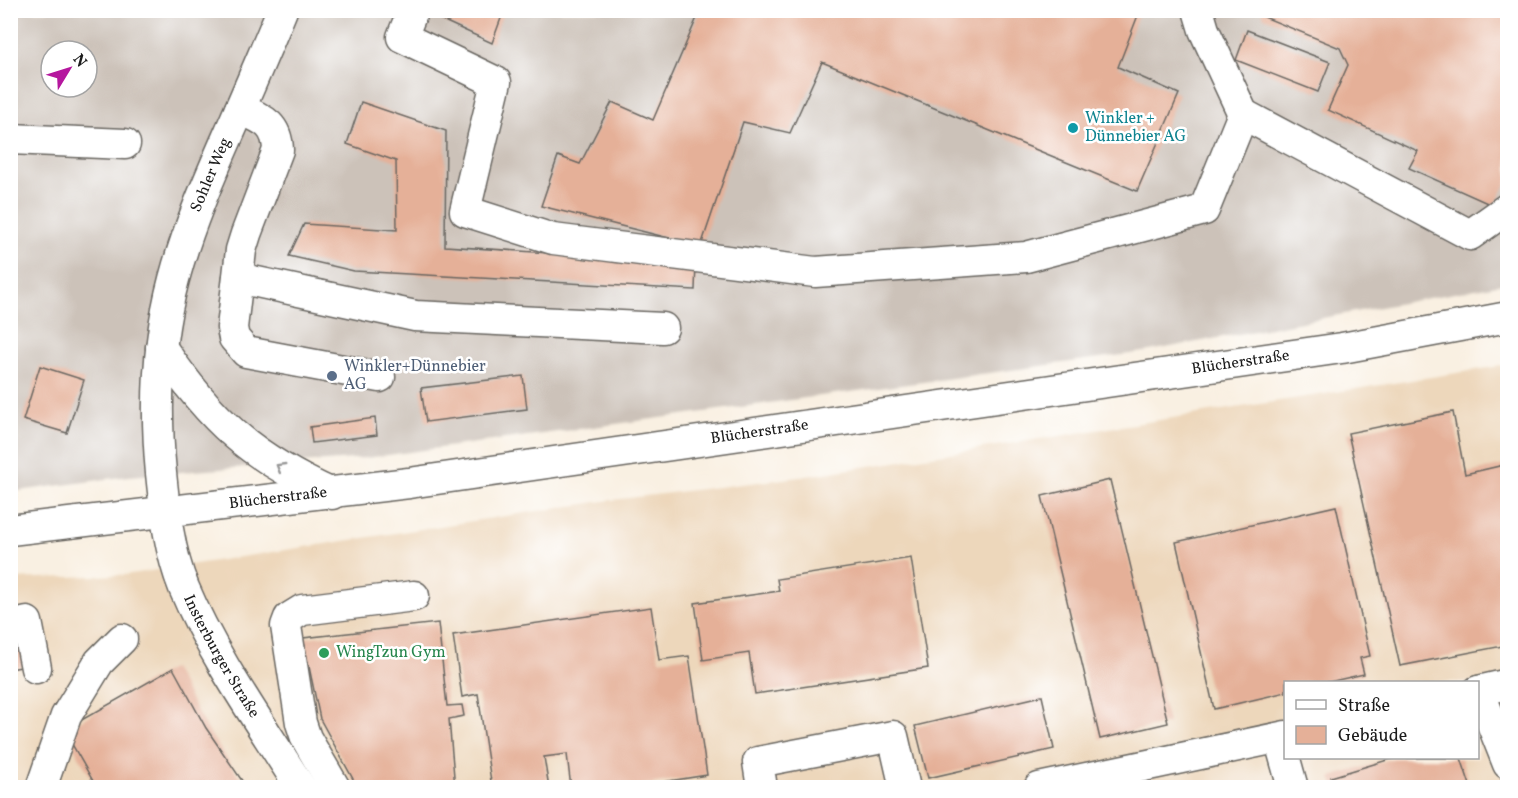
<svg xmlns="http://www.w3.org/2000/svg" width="1518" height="798" font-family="Vollkorn,serif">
  <rect width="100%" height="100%" fill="#fff"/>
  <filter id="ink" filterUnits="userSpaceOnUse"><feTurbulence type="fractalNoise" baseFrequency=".0167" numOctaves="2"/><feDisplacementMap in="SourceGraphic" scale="12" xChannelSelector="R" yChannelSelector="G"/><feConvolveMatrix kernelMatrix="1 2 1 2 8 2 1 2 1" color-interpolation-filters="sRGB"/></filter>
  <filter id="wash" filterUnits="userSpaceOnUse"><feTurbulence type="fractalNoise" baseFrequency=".008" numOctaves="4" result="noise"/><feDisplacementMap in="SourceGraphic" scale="24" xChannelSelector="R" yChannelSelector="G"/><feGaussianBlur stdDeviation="1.35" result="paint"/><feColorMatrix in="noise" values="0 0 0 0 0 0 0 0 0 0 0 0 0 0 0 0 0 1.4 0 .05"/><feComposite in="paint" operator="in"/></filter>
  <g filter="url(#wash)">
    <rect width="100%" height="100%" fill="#f9f0e2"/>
    <!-- built -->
    <path fill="#edd7bb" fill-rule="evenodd" d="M 1507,365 L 1507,787 L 11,787 L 10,579 L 124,575 L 597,502 L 800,477 ZM 1286,682 L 1478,682 L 1478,758 L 1286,758 Z"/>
    <!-- industrial -->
    <path fill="#ccc2b9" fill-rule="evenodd" d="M 10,11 L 1507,11 L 1507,283 L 1144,352 L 366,458 L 129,476 L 11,492 ZM 51,51 L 87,51 L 87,87 L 51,87 Z"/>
    <g id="blocks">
      <!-- building -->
      <g fill="#e5b098">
        <polygon points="433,10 504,10 492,43 431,15"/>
        <polygon points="694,10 1140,10 1118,67 1179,94 1137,191 822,62 790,133 743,122 701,246 541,206 558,156 580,164 612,102 653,120 699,13"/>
        <polygon points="1261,10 1508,10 1508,181 1494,206 1409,168 1418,151 1328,110 1348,65 1340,48 1264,17"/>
        <polygon points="1247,30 1330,62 1318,92 1236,60"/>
        <polygon points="361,102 446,131 445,246 696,263 695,290 354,271 289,256 304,224 397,230 396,161 347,144"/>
        <polygon points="40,366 84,380 67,433 23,420"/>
        <polygon points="523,376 527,409 426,422 421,388"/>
        <polygon points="1453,412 1465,474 1508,464 1508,645 1400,666 1348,433"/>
        <polygon points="375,418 377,435 312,443 310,427"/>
        <polygon points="1110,480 1168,723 1100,739 1042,496"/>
        <polygon points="1336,506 1370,656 1360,658 1364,674 1329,682 1286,682 1286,692 1214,709 1176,542"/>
        <polygon points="911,558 928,668 755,694 749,653 703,660 695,603 779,591 777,579"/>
        <polygon points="651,607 659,660 689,656 707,775 624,788 571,788 567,754 544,757 549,788 492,788 478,694 462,697 453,635"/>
        <polygon points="438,623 447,706 462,705 464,716 449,719 455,788 358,788 320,719 303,638"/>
        <polygon points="44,639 48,662 10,669 10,645"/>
        <polygon points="173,668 206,728 247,788 97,788 64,730"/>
        <polygon points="1042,696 1054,749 928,778 915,726"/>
        <polygon points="1394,758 1461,758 1471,788 1335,788 1331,777"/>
      </g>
    </g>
  </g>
  <g filter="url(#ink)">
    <use href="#blocks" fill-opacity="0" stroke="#696661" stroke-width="1.5"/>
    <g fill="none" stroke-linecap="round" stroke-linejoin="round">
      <defs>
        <g id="minor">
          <path id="s1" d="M 282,10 C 266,49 249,88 232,127 C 210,177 188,226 174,279 C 157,342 155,409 161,473 C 165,512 169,551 184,588 C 213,657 261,724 301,788"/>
          <polyline points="413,10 402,37 496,82 465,211 553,239 815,272 1026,257 1204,210 1243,114 1204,30 1198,10"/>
          <path d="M 240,109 C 262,119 277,123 278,150 L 246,234 L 241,250 L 232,328 L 234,338 L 246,352 L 380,377"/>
          <polyline points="1243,114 1470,235 1508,208"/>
          <polyline points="10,139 125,144"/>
          <polyline points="238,278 415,316 663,328"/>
          <path d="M 161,347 C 211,421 251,457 332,494"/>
          <path id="s2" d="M 10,530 L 409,483 L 1342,348 L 1508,317"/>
          <polyline points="10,626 27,622 36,668"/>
          <polyline points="1478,691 1508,684"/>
          <polyline points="1479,691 1508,764"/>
          <polyline points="1279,738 1293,788"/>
          <polyline points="41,788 66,716 99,662 122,639"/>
          <polyline points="335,788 306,738 301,723 286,626 289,618 302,610 414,596"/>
          <polyline points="762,788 758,762 893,736 905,788"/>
          <polyline points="1039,788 1286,736"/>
        </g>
      </defs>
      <!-- minor casing -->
      <use href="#minor" stroke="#696661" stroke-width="33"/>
      <!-- minor -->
      <use href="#minor" stroke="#fff" stroke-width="30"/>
    </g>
    <!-- one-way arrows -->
    <defs><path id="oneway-chevron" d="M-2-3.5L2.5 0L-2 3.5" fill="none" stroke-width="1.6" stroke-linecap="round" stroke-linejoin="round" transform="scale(1.5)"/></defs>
    <use stroke="#999" href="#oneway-chevron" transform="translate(280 467) rotate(-149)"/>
  </g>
  <!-- markers -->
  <circle fill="#0f9aa8" stroke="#fff" stroke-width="2" cx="1073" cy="128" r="6"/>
  <circle fill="#5c6f8a" stroke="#fff" stroke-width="2" cx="332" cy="376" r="6"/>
  <circle fill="#2e9e5b" stroke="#fff" stroke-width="2" cx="324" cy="653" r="6"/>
  <g text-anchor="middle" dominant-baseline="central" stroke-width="5" stroke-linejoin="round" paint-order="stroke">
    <!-- culture labels -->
    <g font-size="16" fill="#0d838f" stroke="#fff" text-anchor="start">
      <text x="1085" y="119">Winkler +<tspan x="1085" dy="18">Dünnebier AG</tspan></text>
    </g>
    <!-- street labels -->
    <g font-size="16" fill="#1c1c1c" stroke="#fff">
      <text transform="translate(211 175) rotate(-67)">Sohler Weg</text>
      <text stroke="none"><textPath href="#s2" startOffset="1242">Blücherstraße</textPath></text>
      <text stroke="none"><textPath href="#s2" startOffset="756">Blücherstraße</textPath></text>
      <text stroke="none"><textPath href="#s2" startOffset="270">Blücherstraße</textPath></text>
      <text stroke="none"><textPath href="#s1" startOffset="681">Insterburger Straße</textPath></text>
    </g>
    <!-- service labels -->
    <g font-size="16" fill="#4e5e75" stroke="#fff" text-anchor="start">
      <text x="344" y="367">Winkler+Dünnebier<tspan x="344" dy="18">AG</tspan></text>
    </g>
    <!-- leisure labels -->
    <g font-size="16" fill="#27864d" stroke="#fff" text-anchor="start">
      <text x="336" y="653">WingTzun Gym</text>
    </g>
  </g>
  <!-- margin -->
  <rect width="1518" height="798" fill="none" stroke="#fff" stroke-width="36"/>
  <!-- legend -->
  <rect x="1284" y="681" width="195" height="78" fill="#ffffff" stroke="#a4a4a4" stroke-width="1.5"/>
  <rect x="1296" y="700" width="30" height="9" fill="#ffffff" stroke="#a4a4a4" stroke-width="1.5"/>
  <text x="1338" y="711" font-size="18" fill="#1c1c1c">Straße</text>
  <rect x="1296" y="726" width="30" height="18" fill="#e5b098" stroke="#a4a4a4" stroke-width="1.5"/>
  <text x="1338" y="741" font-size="18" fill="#1c1c1c">Gebäude</text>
  <!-- north arrow -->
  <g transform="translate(69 69) rotate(52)"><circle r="28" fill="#ffffff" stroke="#a4a4a4" stroke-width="1.5"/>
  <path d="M0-4.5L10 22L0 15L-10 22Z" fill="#b5179e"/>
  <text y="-9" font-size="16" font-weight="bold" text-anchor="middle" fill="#1c1c1c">N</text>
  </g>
</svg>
